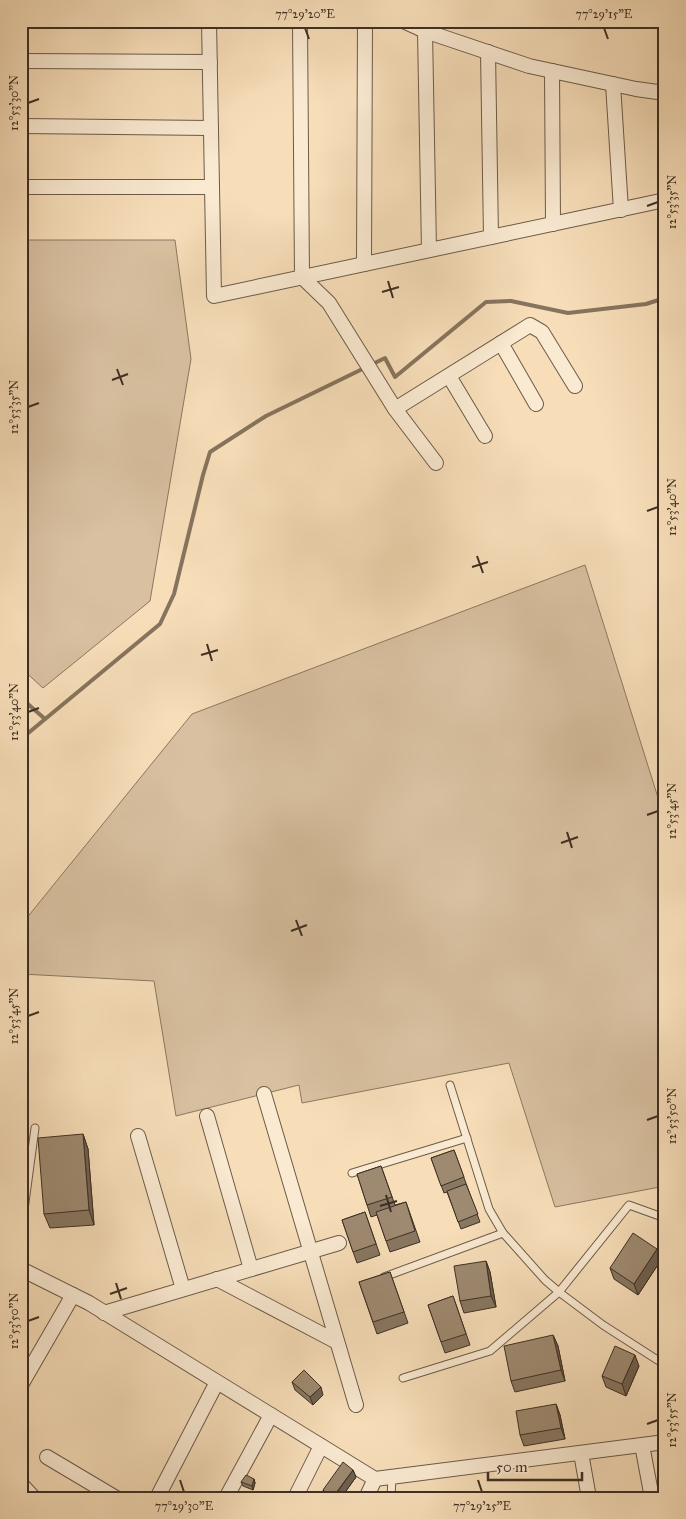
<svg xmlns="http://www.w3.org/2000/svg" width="686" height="1519" font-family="'IM FELL Great Primer',serif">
  <rect width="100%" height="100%" fill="#f7deb9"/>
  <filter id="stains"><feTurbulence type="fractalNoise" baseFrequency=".004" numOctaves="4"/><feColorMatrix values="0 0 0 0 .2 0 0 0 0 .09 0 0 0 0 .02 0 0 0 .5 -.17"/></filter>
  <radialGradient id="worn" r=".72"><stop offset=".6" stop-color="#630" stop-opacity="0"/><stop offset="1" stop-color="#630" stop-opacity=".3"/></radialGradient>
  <!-- green -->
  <g fill="#d8c0a0" stroke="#8b7862">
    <polygon points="21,240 175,240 191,359 150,601 43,688 21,668"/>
    <polygon points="585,565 665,820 665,1186 555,1207 509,1063 302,1103 299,1085 176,1116 154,981 21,974 21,925 192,714"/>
  </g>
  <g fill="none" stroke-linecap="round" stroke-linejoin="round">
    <!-- stream -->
    <g stroke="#87745e" stroke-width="4">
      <polyline points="21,698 45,719"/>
      <polyline points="21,739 160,624 174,594 203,475 210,452 266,416 385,358 395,377 486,302 511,301 568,313 646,304 665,298"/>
    </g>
    <defs>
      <g id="service">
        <polyline points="450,1085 489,1209 503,1233 545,1280 559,1292 603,1325 659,1361 665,1363"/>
        <polyline points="352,1173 467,1138"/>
        <polyline points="21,1232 35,1128"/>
        <polyline points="384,1277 503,1233"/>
        <polyline points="403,1378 490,1351 559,1292 629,1205 665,1218"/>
        <polyline points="391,1498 392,1477"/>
      </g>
      <g id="minor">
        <polyline points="209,21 214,296 665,200"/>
        <polyline points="300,21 302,277 329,303 395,409 530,325 542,332 575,386"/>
        <polyline points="403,21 425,31 529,66 636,89 665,93"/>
        <polyline points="425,31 429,250"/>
        <polyline points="488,52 491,237"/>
        <polyline points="21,61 210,62"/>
        <polyline points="552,71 553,224"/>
        <polyline points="613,84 621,210"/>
        <polyline points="21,126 211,128"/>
        <polyline points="21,187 212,187"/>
        <polyline points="364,264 365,21"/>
        <polyline points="501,343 536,404"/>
        <polyline points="449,376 485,436"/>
        <polyline points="395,409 436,463"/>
        <polyline points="264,1094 356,1405"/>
        <polyline points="207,1116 251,1269"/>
        <polyline points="138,1136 183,1289"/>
        <polyline points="21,1269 89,1303 375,1479 665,1442"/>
        <polyline points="217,1279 337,1342"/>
        <polyline points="104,1313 339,1243"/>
        <polyline points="21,1385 73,1295"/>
        <polyline points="642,1445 652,1498"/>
        <polyline points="581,1453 589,1498"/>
        <polyline points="47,1457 116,1498"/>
        <polyline points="21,1484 34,1498"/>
        <polyline points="157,1498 217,1382"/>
        <polyline points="226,1498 271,1415"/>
        <polyline points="295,1498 321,1446"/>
        <polyline points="366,1498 375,1479"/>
      </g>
    </defs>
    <!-- service casing -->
    <use href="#service" stroke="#6c5b48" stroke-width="9"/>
    <!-- minor casing -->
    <use href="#minor" stroke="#6c5b48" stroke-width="16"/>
    <!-- service -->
    <use href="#service" stroke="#faead2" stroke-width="7"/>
    <!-- minor -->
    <use href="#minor" stroke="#faead2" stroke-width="14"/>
  </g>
  <!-- wall -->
  <g fill="#887761" stroke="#3e2f23">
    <polygon points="83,1134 88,1149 94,1225 50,1228 44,1214"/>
    <polygon points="454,1150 480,1222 461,1229 447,1192 444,1193 431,1158"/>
    <polygon points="381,1166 395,1205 406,1202 420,1242 390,1252 377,1215 371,1217 357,1174"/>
    <polygon points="365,1212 380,1255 357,1263 342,1220"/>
    <polygon points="657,1249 661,1260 638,1295 614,1279 610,1268"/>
    <polygon points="486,1261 490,1272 496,1307 464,1313 460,1301"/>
    <polygon points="390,1272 408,1323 377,1334 359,1282"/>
    <polygon points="453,1296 470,1345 445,1353 428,1305"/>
    <polygon points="553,1335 558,1346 565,1381 515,1392 511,1381"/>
    <polygon points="639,1366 626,1396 606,1387 602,1376"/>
    <polygon points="292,1382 323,1395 313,1405 295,1390"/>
    <polygon points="556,1404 560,1415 565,1439 524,1446 520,1435"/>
    <polygon points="353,1470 356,1477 341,1498 326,1498 323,1490"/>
    <polygon points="254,1479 255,1483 253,1490 243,1486 241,1482"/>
  </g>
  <!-- shaded-wall -->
  <g fill="#6f614f" stroke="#3e2f23">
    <polygon points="83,1134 88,1149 94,1225 89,1210"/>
    <polygon points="657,1249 661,1260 638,1295 634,1284"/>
    <polygon points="486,1261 490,1272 496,1307 491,1296"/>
    <polygon points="553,1335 558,1346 565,1381 561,1370"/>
    <polygon points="635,1355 639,1366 626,1396 622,1384"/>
    <polygon points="321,1387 323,1395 313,1405 310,1397"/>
    <polygon points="556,1404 560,1415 565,1439 561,1428"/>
    <polygon points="353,1470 356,1477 341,1498 333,1498"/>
    <polygon points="254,1479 255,1483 253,1490 252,1486"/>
  </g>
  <!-- building -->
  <g fill="#9e8a71" stroke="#3e2f23">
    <polygon points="83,1134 89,1210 44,1214 38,1138"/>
    <polygon points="454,1150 464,1177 441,1186 431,1158"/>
    <polygon points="381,1166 392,1197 367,1205 357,1174"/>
    <polygon points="466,1184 478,1214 458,1222 447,1191"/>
    <polygon points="406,1202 415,1231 386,1241 376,1212"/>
    <polygon points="365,1212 376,1244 353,1252 342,1220"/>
    <polygon points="633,1233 657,1249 634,1284 610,1268"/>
    <polygon points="486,1261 491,1296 460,1301 454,1266"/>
    <polygon points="390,1272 404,1312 373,1322 359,1282"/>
    <polygon points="453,1296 466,1334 441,1342 428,1305"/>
    <polygon points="553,1335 561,1370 511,1381 504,1346"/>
    <polygon points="615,1346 635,1355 622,1384 602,1376"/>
    <polygon points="304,1370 321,1387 310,1397 292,1382"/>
    <polygon points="556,1404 561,1428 520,1435 516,1411"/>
    <polygon points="343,1462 353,1470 333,1497 323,1490"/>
    <polygon points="246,1475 254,1479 252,1486 241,1482"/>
  </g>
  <!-- ticks -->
  <path fill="none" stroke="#3e2f23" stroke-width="2" d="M 305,28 L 309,39M 604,28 L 608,39M 28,103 L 39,99M 647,206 L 658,202M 388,281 L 393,298M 382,292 L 399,287M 117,369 L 123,385M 112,380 L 128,374M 28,407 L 39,403M 647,511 L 658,507M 477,556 L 483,573M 472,567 L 488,562M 207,644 L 212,661M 201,655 L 218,650M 28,712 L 39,708M 647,815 L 658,811M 567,832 L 572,848M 561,843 L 578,837M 296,920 L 302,936M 291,931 L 307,925M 28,1016 L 39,1012M 647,1120 L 658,1116M 386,1195 L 391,1212M 380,1206 L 397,1201M 116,1283 L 121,1299M 110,1294 L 127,1288M 28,1321 L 39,1317M 647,1424 L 658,1420M 180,1480 L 184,1492M 478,1480 L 482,1492"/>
  <!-- margin -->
  <rect width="686" height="1519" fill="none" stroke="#f7deb9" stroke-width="55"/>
  <!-- scale -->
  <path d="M488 1472v8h94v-8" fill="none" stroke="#3e2f23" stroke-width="2.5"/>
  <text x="496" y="1472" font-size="15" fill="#3e2f23" stroke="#faead2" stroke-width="4" paint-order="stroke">50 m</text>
  <rect x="28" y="28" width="630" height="1464" fill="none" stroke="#3e2f23" stroke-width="2"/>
  <g font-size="12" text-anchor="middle" fill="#3e2f23">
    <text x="305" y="18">77°29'20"E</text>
    <text x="604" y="18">77°29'15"E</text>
    <text transform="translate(14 103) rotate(-90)" y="4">12°53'30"N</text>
    <text transform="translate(672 202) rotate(-90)" y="4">12°53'35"N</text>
    <text transform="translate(14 407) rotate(-90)" y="4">12°53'35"N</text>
    <text transform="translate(672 507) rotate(-90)" y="4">12°53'40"N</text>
    <text transform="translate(14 712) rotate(-90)" y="4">12°53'40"N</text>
    <text transform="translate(672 811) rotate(-90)" y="4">12°53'45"N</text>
    <text transform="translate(14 1016) rotate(-90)" y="4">12°53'45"N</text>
    <text transform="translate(672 1116) rotate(-90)" y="4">12°53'50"N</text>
    <text transform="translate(14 1321) rotate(-90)" y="4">12°53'50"N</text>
    <text transform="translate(672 1420) rotate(-90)" y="4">12°53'55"N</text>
    <text x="184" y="1510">77°29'30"E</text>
    <text x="482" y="1510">77°29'25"E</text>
  </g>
  <rect width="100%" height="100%" filter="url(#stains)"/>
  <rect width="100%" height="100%" fill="url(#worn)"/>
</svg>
